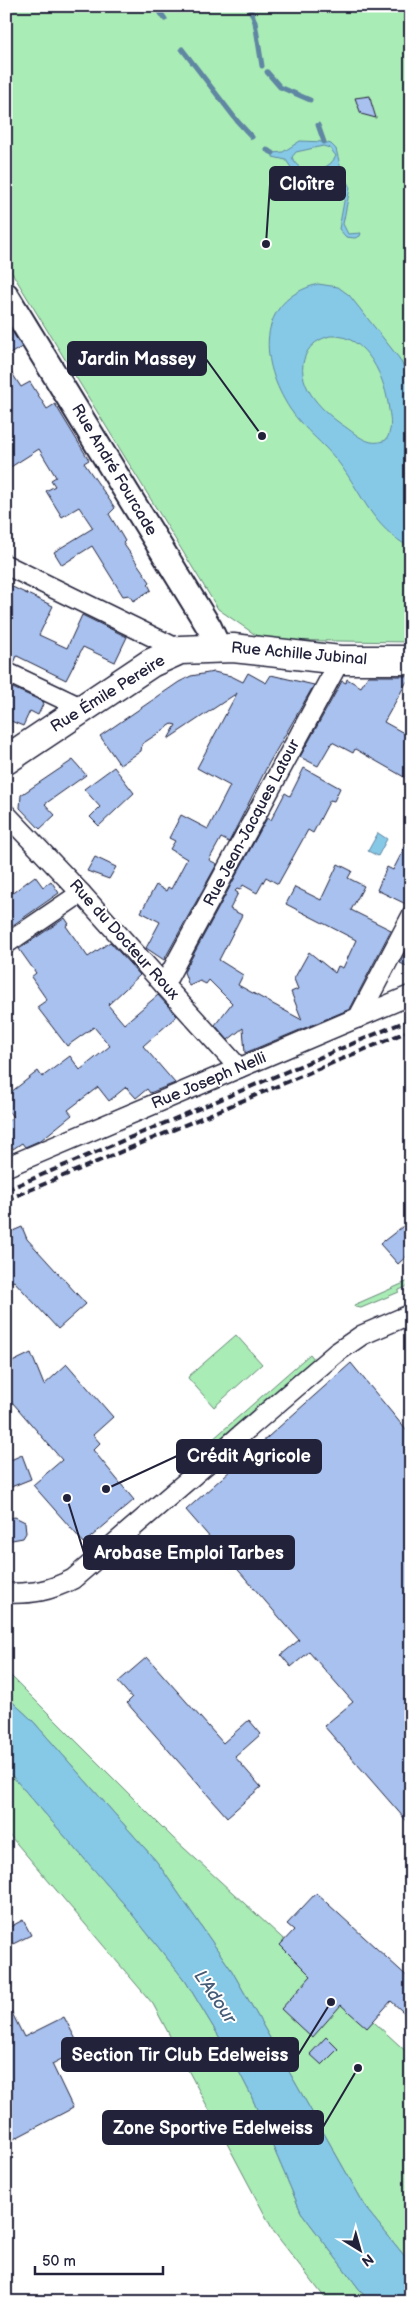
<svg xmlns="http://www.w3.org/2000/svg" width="417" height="2308" font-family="'Balsamiq Sans',sans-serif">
  <rect width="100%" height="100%" fill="#fff"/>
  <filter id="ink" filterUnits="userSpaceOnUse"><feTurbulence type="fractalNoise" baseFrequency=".02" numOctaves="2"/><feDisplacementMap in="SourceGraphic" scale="10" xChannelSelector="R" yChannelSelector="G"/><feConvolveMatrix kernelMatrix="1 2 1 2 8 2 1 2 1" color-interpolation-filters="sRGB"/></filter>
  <g filter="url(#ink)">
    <!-- green -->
    <g fill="#aaecb5" stroke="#668778">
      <polygon points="6,6 411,6 411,642 263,640 218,609 6,263"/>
      <polygon points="411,1280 411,1285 399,1290 399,1292 361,1308 355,1307 354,1305"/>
      <polygon points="236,1335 262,1364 214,1407 188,1378 189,1376"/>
      <polygon points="310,1354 314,1359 200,1458 196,1454"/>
      <polygon points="6,1671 173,1838 411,2056 411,2264 368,2211 232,1971 157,1862 32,1720 6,1696"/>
      <polygon points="6,1769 124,1904 186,1982 232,2058 250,2093 301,2212 369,2302 328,2302 274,2232 153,2004 6,1831"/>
    </g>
    <!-- water -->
    <g fill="#86c9e7" stroke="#5e86a2" fill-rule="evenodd">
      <path d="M 300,141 L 324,142 L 331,144 L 336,149 L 341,169 L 350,188 L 343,224 L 348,234 L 361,233 L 360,236 L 355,238 L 346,237 L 339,229 L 345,196 L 343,186 L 309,181 L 294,172 L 286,160 L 273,157 L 273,153 L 283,152 ZM 323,146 L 330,148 L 336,156 C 328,173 299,177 292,157 L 296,152 Z"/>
      <path d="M 318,284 L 338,287 L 349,295 L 399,358 L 411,380 L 411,548 C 371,526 364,496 339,463 C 324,443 304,430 290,409 C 260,363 254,301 318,284 ZM 330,336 C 367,333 386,380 389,410 C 391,420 392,431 386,440 C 381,442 376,443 371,442 C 359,439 351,430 341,424 C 320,409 293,382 306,354 C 311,344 319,339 330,336 Z"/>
      <polygon points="378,833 387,839 378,856 368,851"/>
      <polygon points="6,1696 32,1720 157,1862 232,1971 368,2211 411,2264 411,2302 369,2302 301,2212 250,2093 232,2058 186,1982 124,1904 6,1769"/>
    </g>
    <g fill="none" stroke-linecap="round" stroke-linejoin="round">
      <!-- stream -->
      <g stroke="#5e86a2" stroke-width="5">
        <polyline points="156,6 165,19"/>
        <polyline points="249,6 255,22 262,66"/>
        <polyline points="182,49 238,122 252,137"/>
        <polyline points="267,72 280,87 310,100"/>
        <polyline points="318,125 324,142"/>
        <polyline points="267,150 273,153"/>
      </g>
    </g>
    <!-- building -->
    <g fill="#a8c1ee" stroke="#22223b">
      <polygon points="370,96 371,102 376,118 361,114 355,98"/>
      <polygon points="6,322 22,347 6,356"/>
      <polygon points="6,364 21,387 30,382 47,409 55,404 89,460 84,463 115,508 109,514 125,541 123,543 150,582 148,584 151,590 133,601 129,595 123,596 92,546 62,565 54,552 93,528 79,507 62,517 46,491 55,486 51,480 56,477 39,449 6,470"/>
      <polygon points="6,584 53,606 39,635 67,648 82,615 127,637 115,662 83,647 66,680 17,656 14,663 6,661"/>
      <polygon points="214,672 231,676 243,682 248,673 266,683 271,675 314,685 269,763 229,842 221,838 209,860 217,864 164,960 146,948 160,922 141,912 156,885 166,891 168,887 171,889 187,859 170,849 175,841 169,838 181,815 208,829 230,786 197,768 237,693 168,739 176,725 172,724 142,744 141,751 120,765 100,736 179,682 191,676"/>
      <polygon points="368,676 410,676 384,722 411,737 411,781 355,749 353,753 332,742 318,766 300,757 342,681 346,683 347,679 361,687"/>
      <polygon points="6,685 44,702 38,715 30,711 23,726 6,719"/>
      <polygon points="73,760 86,775 45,804 55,815 40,829 20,808 21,795"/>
      <polygon points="114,767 134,793 99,826 90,817 100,807 84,789"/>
      <polygon points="304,768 340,788 334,801 330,800 313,833 308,830 278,884 266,877 257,893 243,885 240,890 237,889 235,891 238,893 230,909 242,915 219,960 243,975 238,985 302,1020 291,992 298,989 294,979 309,952 335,973 338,966 343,968 356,940 286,904 295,887 321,900 338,864 352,871 348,878 364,886 351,910 391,930 350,1009 245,1053 243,1028 228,1040 215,1025 232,1003 209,980 206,984 200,981 189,986 184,972 267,818 271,820 285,793 290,796"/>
      <polygon points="411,835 411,906 410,906 377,890 387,867 393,870"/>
      <polygon points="95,857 116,867 109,879 87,871"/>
      <polygon points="35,876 43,887 51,881 59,893 6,930 6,898"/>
      <polygon points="65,918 69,924 66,926 88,957 110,942 140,975 108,1005 124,1024 158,995 177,1016 143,1046 175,1083 150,1093 147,1089 136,1098 126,1087 109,1101 98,1087 68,1110 72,1115 41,1140 25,1147 22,1143 13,1149 6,1140 6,1123 13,1117 6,1108 6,1096 38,1071 42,1077 70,1056 80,1070 110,1046 94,1027 67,1046 37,1007 47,1000 31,977 36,973 19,949"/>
      <polygon points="411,942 411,968 400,963"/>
      <polygon points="411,1220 411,1252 398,1264 380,1244"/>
      <polygon points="22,1227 27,1239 86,1304 58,1329 14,1281 6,1284 6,1234"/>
      <polygon points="31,1353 44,1385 67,1364 113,1417 93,1435 100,1443 93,1450 134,1500 84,1543 33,1485 62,1460 6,1395 6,1365"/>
      <polygon points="351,1363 411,1436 411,1826 324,1726 353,1702 309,1652 291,1667 281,1655 299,1640 186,1510"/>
      <polygon points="22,1455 31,1479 6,1489 6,1462"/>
      <polygon points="15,1517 25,1522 26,1533 23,1538 12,1540 6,1537 6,1519"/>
      <polygon points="147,1657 223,1743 249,1720 261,1734 235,1757 261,1787 227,1817 127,1703 132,1698 118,1682"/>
      <polygon points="316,1893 411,1980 411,2019 391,2001 367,2028 341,2005 312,2038 281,2009 311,1976 280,1945 294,1930 287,1924"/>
      <polygon points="23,1920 31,1935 13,1944 6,1929"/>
      <polygon points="6,2001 24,2037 64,2017 81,2049 52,2064 73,2108 6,2143"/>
      <polygon points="326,2037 338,2049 322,2065 310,2054"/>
    </g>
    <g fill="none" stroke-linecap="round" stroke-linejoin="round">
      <defs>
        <g id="minor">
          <polyline points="6,565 180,650"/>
          <polyline points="6,672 82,708"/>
          <polyline points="6,814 81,893 239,1068"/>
          <polyline points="6,944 81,893"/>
          <polyline points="164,985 340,660"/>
          <polyline points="358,1018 411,917"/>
          <polyline points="6,1167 411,995"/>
          <path d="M 6,1593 C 32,1594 50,1591 73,1579 L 336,1353 L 362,1335 L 411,1314"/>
        </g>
        <polyline id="tertiary" points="6,295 209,627 218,647"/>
        <polyline id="primary" points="6,760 151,663 180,650 233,648 340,660 411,660"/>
      </defs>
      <!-- minor casing -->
      <use href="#minor" stroke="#22223b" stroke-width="22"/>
      <!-- tertiary casing -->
      <use href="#tertiary" stroke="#22223b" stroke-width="28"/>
      <!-- primary casing -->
      <use href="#primary" stroke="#22223b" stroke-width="31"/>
      <!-- minor -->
      <use href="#minor" stroke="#fff" stroke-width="19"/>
      <!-- tertiary -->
      <use href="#tertiary" stroke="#fff" stroke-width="24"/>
      <!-- primary -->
      <use href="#primary" stroke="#fff" stroke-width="28"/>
      <!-- rail -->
      <g stroke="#22223b" stroke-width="4" stroke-dasharray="8 4" stroke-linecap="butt">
        <polyline points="6,1190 411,1019"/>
        <polyline points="6,1200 411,1030"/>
      </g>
    </g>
  </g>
  <g text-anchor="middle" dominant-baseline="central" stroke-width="4" stroke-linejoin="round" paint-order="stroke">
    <!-- street labels -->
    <g font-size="16" fill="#22223b" stroke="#fff">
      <text transform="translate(114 470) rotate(59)">Rue André Fourcade</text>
      <text transform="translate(299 654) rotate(5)">Rue Achille Jubinal</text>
      <text transform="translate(108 694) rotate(-32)">Rue Émile Pereire</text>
      <text transform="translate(252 823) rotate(-62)">Rue Jean-Jacques Latour</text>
      <text transform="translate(124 940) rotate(48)">Rue du Docteur Roux</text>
      <text transform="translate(209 1081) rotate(-23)">Rue Joseph Nelli</text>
    </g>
    <!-- water labels -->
    <g font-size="18" font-style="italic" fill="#455c77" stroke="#fff">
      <text transform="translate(215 1997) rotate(56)">L'Adour</text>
    </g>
  </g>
  <!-- callouts -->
  <path fill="none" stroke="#22223b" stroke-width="2" d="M266 244L270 184M262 436L206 359M106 1489L177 1456M67 1498L84 1553M331 2002L298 2055M358 2068L323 2127"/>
  <g fill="#22223b" stroke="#fff" stroke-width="2">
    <circle cx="266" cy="244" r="5"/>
    <circle cx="262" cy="436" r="5"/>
    <circle cx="106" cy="1489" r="5"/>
    <circle cx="67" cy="1498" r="5"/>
    <circle cx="331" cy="2002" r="5"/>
    <circle cx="358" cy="2068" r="5"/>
  </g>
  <g fill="#22223b" stroke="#22223b" stroke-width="2">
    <rect x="270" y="167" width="75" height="33" rx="5"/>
    <rect x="68" y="342" width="138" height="33" rx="5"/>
    <rect x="177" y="1440" width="144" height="33" rx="5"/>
    <rect x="84" y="1536" width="210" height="33" rx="5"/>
    <rect x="62" y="2038" width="236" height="33" rx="5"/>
    <rect x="103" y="2111" width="220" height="33" rx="5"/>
  </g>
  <g font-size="18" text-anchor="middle" font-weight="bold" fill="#fff">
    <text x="307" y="190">Cloître</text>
    <text x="137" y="365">Jardin Massey</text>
    <text x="249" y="1462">Crédit Agricole</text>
    <text x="189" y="1559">Arobase Emploi Tarbes</text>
    <text x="180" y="2061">Section Tir Club Edelweiss</text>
    <text x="213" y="2134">Zone Sportive Edelweiss</text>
  </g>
  <!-- margin -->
  <rect width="417" height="2308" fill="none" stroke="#fff" stroke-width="25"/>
  <rect x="12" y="12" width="392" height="2283" fill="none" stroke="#22223b" stroke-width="2" filter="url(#ink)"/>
  <!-- north arrow -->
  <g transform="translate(360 2250) rotate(143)" stroke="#ffffff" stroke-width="4" paint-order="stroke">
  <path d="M0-4L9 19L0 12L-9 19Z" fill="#22223b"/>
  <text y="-8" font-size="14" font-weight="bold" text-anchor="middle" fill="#22223b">N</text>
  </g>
  <!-- scale -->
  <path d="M35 2266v8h128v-8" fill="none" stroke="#22223b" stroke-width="2.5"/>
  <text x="42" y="2266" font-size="15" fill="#22223b" stroke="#ffffff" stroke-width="4" paint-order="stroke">50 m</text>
</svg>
